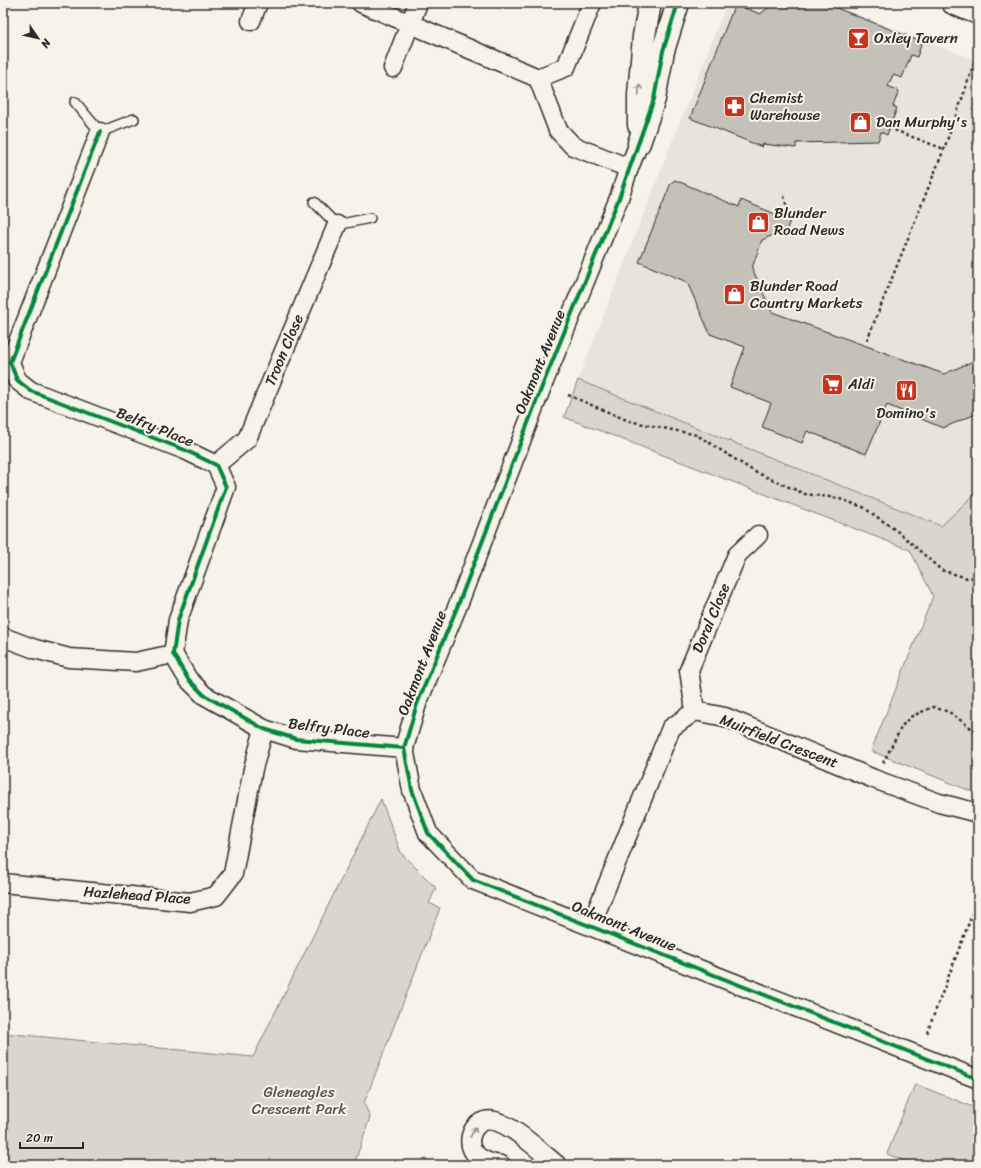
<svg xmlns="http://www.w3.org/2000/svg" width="981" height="1168" font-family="Sriracha,sans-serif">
  <rect width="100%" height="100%" fill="#f7f3e8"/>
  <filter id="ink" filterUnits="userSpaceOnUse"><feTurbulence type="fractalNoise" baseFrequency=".025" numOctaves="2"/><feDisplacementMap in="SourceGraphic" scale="8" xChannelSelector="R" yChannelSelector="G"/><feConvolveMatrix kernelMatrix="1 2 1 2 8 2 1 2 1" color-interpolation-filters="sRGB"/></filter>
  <g filter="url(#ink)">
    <!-- built -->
    <polygon fill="#e8e4da" points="727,3 827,3 978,61 978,491 942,526 578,380"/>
    <!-- green -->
    <g fill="#dad6cc" stroke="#82807c">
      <polygon points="578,380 941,526 978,491 978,794 871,751 933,596 910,550 564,417"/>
      <polygon points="381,799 401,853 436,888 429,903 440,908 364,1103 370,1117 354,1165 3,1165 3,1033 253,1057"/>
      <polygon points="915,1084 978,1109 978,1165 915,1165 887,1154"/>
    </g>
    <!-- building -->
    <g fill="#c4c1b9" stroke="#2b2b2b">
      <polygon points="775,3 824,3 922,42 917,57 911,55 902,78 893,75 888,86 899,91 893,106 897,108 887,135 881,132 878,141 796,143 796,148 763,144 762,147 690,118 735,4 760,14"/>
      <polygon points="675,180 739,207 741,200 790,220 787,229 762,240 752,268 772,312 944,374 978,359 978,413 943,428 887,405 866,454 807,431 802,443 762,427 771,403 730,387 745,347 710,334 687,282 639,262 671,183"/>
    </g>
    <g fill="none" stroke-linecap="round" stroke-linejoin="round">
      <defs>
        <g id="lane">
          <polyline points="75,102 100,132 134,119"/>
          <polyline points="314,202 337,225 370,218"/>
        </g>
        <g id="street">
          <polyline points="361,3 538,78 566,67 592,3"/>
          <polyline points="251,21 258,3"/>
          <polyline points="393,68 418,3"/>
          <polyline points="538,78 558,130 573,146 629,168"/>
          <polyline points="100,132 10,362 17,380 31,391 185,450 216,465 226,487 178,620 173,654 188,679 204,695 264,729 296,739 404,748"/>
          <polyline points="639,143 629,168 619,198 543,384 458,605 417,704 404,748 412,790 428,833 473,880 978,1079"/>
          <polyline points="216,465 247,439 337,225"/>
          <polyline points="3,637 35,649 69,658 136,662 173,654"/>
          <polyline points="695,711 689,670 737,555 758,535"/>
          <polyline points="3,883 190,902 216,896 233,874 253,769 264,729"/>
          <polyline points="591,925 671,728 695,711 725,717 874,779 939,803 978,813"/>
          <path d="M 501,1165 C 494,1164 486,1162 480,1158 C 460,1145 474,1115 495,1121 C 515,1127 541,1152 557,1165"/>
        </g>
        <g id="secondary">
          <polyline points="639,125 639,95 644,36 650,3"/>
          <polyline points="639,143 654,99 663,51 678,3"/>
        </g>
        <polyline id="primary" points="953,3 978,13"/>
      </defs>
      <!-- lane casing -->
      <use href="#lane" stroke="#2b2b2b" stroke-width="12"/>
      <!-- street casing -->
      <use href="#street" stroke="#2b2b2b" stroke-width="21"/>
      <!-- secondary casing -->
      <use href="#secondary" stroke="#2b2b2b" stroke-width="25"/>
      <!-- primary casing -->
      <use href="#primary" stroke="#2b2b2b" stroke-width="25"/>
      <!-- path -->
      <g stroke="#2b2b2b" stroke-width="2.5" stroke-dasharray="3 3" stroke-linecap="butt">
        <polyline points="889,128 944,149"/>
        <polyline points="784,196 788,211"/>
        <polyline points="867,340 944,149 963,96 978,51"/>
        <polyline points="568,395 629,421 697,435 755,472 805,494 837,498 863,507 901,534 941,570 967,578 978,577"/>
        <polyline points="883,763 902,726 910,717 933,707 949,712 978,733"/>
        <polyline points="927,1033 978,899"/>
      </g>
      <!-- lane -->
      <use href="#lane" stroke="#f7f3e8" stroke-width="9"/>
      <!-- street -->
      <use href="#street" stroke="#f7f3e8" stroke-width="18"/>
      <!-- secondary -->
      <use href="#secondary" stroke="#f7f3e8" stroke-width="22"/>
      <!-- primary -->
      <use href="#primary" stroke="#f7f3e8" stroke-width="22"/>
      <defs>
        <g id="cycleway">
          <polyline points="678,3 663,51 654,99 619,198 543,384 458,605 417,704 404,748 412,790 428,833 473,880 978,1079"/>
          <polyline points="100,132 10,362 17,380 31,391 185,450 216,465 226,487 178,620 173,654 188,679 204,695 264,729 296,739 404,748"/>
        </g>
      </defs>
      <!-- cycleway casing -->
      <use href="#cycleway" stroke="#f7f3e8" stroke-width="6"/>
      <!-- cycleway -->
      <use href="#cycleway" stroke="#00873e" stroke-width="4"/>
    </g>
    <!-- one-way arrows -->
    <defs><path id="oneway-shaft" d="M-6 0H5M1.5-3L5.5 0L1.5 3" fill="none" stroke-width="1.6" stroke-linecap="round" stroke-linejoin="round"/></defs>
    <g stroke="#918f8a">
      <use href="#oneway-shaft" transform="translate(639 90) rotate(-86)"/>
      <use href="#oneway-shaft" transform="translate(473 1132) rotate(-61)"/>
    </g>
  </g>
  <!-- icons -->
  <defs>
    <symbol id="bar-square" viewBox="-11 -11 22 22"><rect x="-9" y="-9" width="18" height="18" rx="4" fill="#c8321e" stroke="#f7f3e8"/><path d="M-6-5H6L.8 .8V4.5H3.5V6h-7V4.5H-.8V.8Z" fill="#fff"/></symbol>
    <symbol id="pharmacy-square" viewBox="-11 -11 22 22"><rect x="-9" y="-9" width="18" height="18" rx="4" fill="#c8321e" stroke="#f7f3e8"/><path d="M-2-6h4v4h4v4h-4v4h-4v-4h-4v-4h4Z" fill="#fff"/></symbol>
    <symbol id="shop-square" viewBox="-11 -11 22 22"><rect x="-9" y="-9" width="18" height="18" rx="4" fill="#c8321e" stroke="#f7f3e8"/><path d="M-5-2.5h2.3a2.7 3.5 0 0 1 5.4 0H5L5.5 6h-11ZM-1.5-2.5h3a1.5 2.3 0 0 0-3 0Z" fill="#fff"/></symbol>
    <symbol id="supermarket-square" viewBox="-11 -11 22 22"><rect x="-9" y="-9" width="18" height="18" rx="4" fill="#c8321e" stroke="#f7f3e8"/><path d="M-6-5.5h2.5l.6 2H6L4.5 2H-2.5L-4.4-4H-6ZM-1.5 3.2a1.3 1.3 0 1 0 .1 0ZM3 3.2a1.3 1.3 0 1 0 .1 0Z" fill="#fff"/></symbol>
    <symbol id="restaurant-square" viewBox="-11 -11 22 22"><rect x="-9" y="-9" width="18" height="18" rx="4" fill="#c8321e" stroke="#f7f3e8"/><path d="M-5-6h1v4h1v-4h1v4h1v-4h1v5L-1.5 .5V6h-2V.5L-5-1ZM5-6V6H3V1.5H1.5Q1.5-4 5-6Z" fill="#fff"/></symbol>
  </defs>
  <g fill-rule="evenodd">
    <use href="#bar-square" x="846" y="26" width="25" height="25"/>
    <use href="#pharmacy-square" x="722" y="94" width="25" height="25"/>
    <use href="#shop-square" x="848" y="110" width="25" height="25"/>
    <use href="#shop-square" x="746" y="210" width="25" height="25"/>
    <use href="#shop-square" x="722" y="282" width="25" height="25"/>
    <use href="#supermarket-square" x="820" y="372" width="25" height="25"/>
    <use href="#restaurant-square" x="894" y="378" width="25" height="25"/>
  </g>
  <g text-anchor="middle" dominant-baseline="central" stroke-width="4" stroke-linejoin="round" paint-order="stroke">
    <!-- poi labels -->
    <g font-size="15" fill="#2b2b2b" stroke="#f7f3e8" text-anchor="start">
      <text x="874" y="38">Oxley Tavern</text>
      <text x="750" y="98">Chemist<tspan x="750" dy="17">Warehouse</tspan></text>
      <text x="876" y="122">Dan Murphy's</text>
      <text x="774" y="213">Blunder<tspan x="774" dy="17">Road News</tspan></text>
      <text x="750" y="286">Blunder Road<tspan x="750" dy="17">Country Markets</tspan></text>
      <text x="848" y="384">Aldi</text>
      <text x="906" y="413" text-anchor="middle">Domino's</text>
    </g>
    <!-- street labels -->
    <g font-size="15" fill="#2b2b2b" stroke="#f7f3e8">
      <text transform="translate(284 350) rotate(-67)">Troon Close</text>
      <text transform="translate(540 362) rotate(-68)">Oakmont Avenue</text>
      <text transform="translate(155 427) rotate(22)">Belfry Place</text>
      <text transform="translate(711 618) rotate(-67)">Doral Close</text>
      <text transform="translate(422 663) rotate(-69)">Oakmont Avenue</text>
      <text transform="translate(329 728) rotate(7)">Belfry Place</text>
      <text transform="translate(779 741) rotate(21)">Muirfield Crescent</text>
      <text transform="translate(137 895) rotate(4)">Hazlehead Place</text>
      <text transform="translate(624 926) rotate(22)">Oakmont Avenue</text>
    </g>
    <!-- park labels -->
    <g font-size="15" fill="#575653" stroke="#f7f3e8">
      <text x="299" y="1092">Gleneagles<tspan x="299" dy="17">Crescent Park</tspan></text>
    </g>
  </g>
  <!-- margin -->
  <rect width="981" height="1168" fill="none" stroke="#f7f3e8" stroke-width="16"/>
  <rect x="8" y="8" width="965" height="1152" fill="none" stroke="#2b2b2b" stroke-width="1.5" filter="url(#ink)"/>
  <!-- north arrow -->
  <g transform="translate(38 38) rotate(124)" stroke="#f7f3e8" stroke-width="3" paint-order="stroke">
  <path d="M0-3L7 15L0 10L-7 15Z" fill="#2b2b2b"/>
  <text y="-6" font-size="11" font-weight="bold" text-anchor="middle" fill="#2b2b2b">N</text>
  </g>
  <!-- scale -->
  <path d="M20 1142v6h63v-6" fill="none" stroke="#2b2b2b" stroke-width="2"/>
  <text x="26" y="1142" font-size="12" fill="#2b2b2b" stroke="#f7f3e8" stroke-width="3" paint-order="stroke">20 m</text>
</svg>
